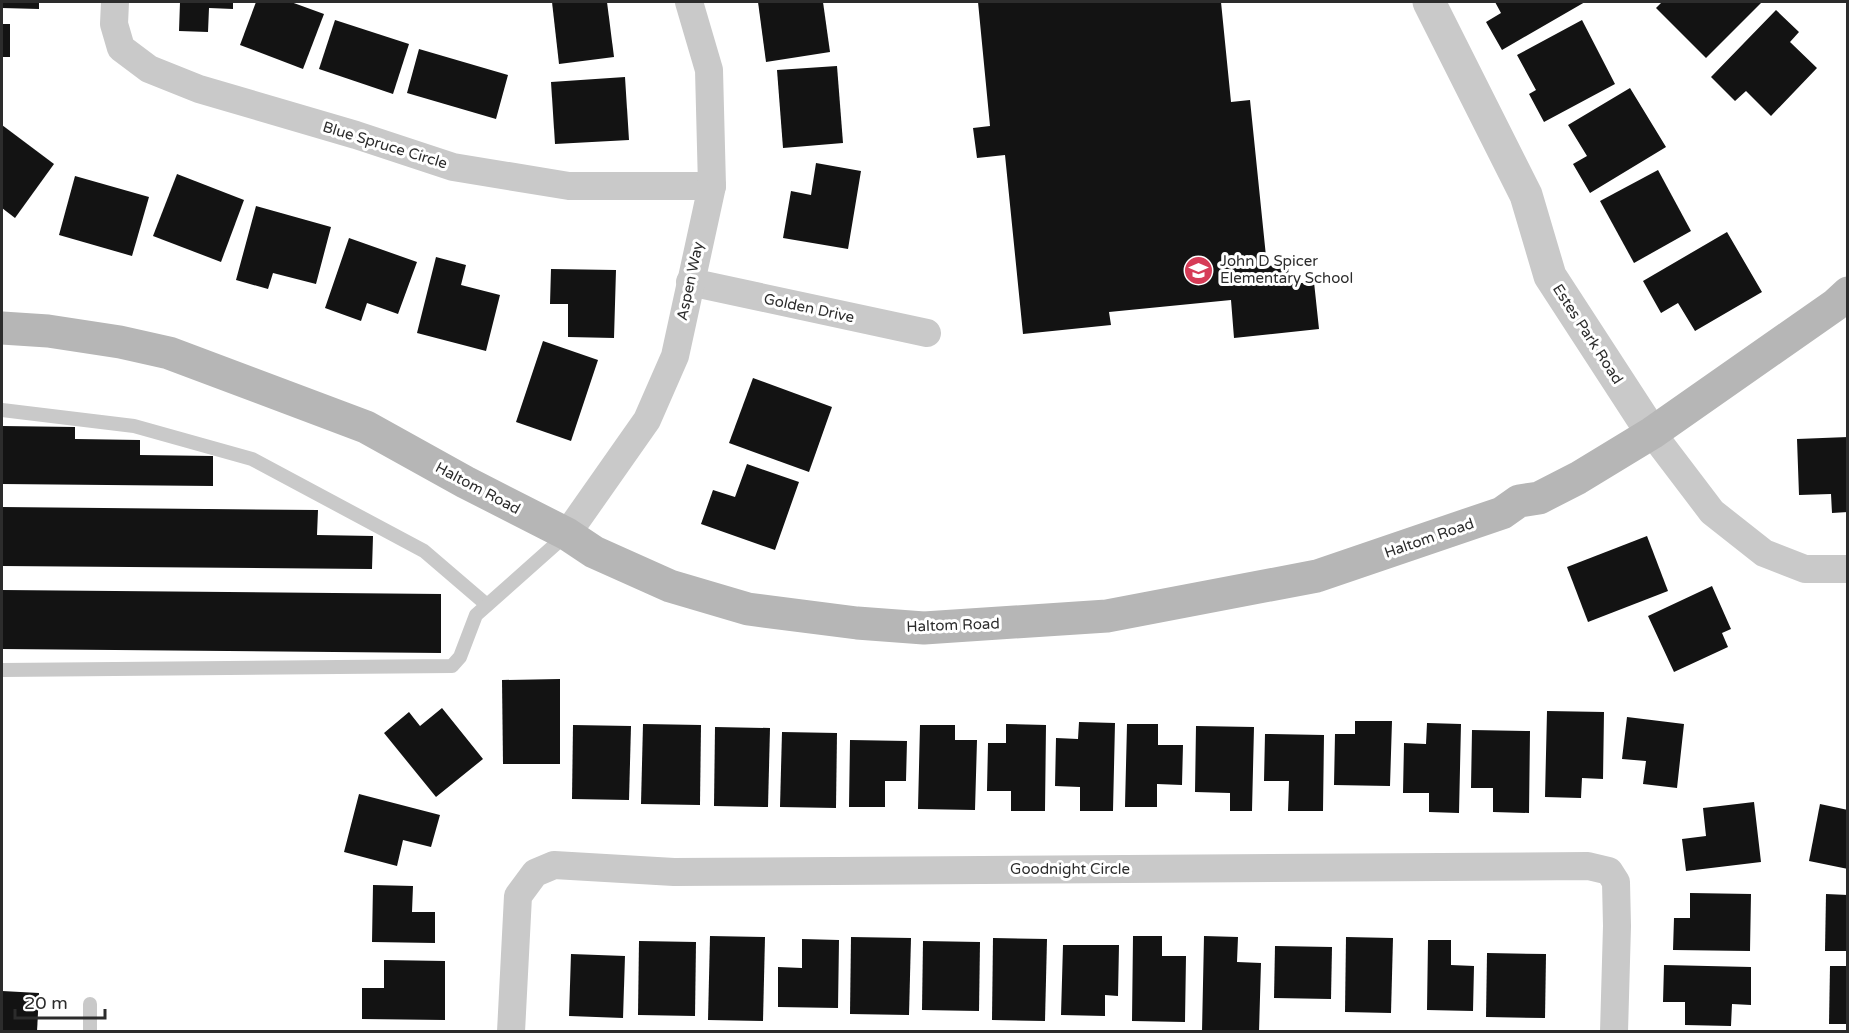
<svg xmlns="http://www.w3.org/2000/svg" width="1849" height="1033" font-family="'Varela Round',sans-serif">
  <rect width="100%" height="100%" fill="#fff"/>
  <!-- building -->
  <g fill="#131313">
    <polygon points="2,2 39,2 39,9 2,8"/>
    <polygon points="180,2 233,2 233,9 209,8 208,32 179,31"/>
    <polygon points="256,2 291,2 324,14 303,69 240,45"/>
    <polygon points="552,2 607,2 614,57 559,64"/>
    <polygon points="758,2 823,2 830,52 766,62"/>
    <polygon points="978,2 1221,2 1231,102 1250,100 1267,266 1288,264 1289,284 1314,282 1319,329 1234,338 1231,300 1109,312 1111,325 1023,334 1005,155 977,158 973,128 990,126"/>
    <polygon points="1495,2 1585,2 1502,50 1486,22 1501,13"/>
    <polygon points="1662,2 1762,2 1706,58 1656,8"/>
    <polygon points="1776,10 1799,32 1790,42 1817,68 1771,116 1746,91 1735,101 1711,77"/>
    <polygon points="335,20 409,44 393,94 319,69"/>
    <polygon points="1582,20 1615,84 1544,122 1529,94 1536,90 1517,55"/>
    <rect x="2" y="24" width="8" height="33"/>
    <polygon points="419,49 508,75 496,119 407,93"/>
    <polygon points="837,66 843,143 783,148 777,70"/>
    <polygon points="625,77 629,140 555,144 551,82"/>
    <polygon points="1630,88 1666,147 1590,193 1573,164 1587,156 1568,125"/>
    <polygon points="2,125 54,164 15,218 2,208"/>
    <polygon points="816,163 861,171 848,249 783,238 791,191 811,195"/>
    <polygon points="1658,170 1691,231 1634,263 1600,201"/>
    <polygon points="177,174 244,200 221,262 153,236"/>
    <polygon points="75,176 149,197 132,256 59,235"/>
    <polygon points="256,206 331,227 316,284 273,273 268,289 236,280"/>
    <polygon points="1727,232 1762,292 1695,331 1678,303 1661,313 1643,281"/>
    <polygon points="349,238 417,262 398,314 367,303 361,321 325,308"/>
    <polygon points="436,257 466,265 461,285 500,295 486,351 417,333"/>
    <polygon points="551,269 616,270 614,338 568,337 568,304 550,304"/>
    <polygon points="543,341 598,360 571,441 516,422"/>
    <polygon points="753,378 832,407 809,472 729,443"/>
    <polygon points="2,426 75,427 75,439 140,440 140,455 213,456 213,486 2,484"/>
    <polygon points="1848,437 1848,512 1832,513 1831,494 1799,495 1797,439"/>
    <polygon points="747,464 799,482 775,550 701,524 713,490 735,497"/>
    <polygon points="2,507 318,510 317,535 373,536 372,569 2,566"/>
    <polygon points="1647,536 1668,591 1588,622 1567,567"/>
    <polygon points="1712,586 1731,629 1722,633 1728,647 1674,672 1648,616"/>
    <polygon points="2,590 441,594 441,653 2,649"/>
    <polygon points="560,679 560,764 503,764 502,680"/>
    <polygon points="442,708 483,759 436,797 384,733 409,712 420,726"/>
    <polygon points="1547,711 1604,712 1603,779 1582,778 1581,798 1545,797"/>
    <polygon points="1627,717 1684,724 1677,788 1643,784 1646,761 1622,759"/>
    <polygon points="1355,721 1392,721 1390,786 1334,785 1335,734 1355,734"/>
    <polygon points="1079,722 1115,723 1113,811 1080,811 1080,787 1055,786 1056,738 1078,739"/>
    <polygon points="1427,723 1461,724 1459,813 1429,812 1429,793 1403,793 1404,743 1426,744"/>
    <polygon points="643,724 701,725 700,805 641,804"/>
    <polygon points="1006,724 1046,725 1045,811 1011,811 1011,791 987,791 988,743 1006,743"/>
    <polygon points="1127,724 1158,724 1158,745 1183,745 1182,785 1157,784 1157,807 1125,807"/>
    <polygon points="573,725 631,726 629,800 572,799"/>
    <polygon points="920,725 955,725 955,740 977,740 975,810 918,809"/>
    <polygon points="1196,726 1254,727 1252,811 1230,811 1230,793 1195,792"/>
    <polygon points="715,727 770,728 768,807 714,806"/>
    <polygon points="1472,730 1530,731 1529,813 1493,812 1493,788 1471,788"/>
    <polygon points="782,732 837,733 836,808 780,807"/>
    <polygon points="1265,734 1324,735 1323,811 1288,811 1289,781 1264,781"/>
    <polygon points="850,740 907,741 906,781 885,781 885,807 849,807"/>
    <polygon points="359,794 440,815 431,847 403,840 397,866 344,852"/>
    <polygon points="1754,802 1761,862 1686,871 1682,839 1706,836 1703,808"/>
    <polygon points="1820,804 1848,810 1848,869 1809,861"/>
    <polygon points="373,885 413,886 412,912 435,912 435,943 372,942"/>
    <polygon points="1690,893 1751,894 1750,951 1673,950 1674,918 1690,918"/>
    <polygon points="1826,894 1848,895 1848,951 1825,951"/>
    <polygon points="710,936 765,937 763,1021 708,1020"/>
    <polygon points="1133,936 1162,936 1162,956 1186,956 1185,1022 1132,1021"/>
    <polygon points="1204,936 1238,937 1237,962 1261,963 1259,1032 1202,1032"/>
    <polygon points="851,937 911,938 909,1015 850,1014"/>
    <polygon points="1346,937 1393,938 1391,1013 1345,1012"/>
    <polygon points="993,938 1047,939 1045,1021 992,1020"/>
    <polygon points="802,939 839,940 838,1008 778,1007 778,967 802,968"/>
    <polygon points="1428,940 1451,940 1451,965 1474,966 1473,1011 1427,1010"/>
    <polygon points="639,941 696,942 695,1016 638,1015"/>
    <polygon points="923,941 980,942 979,1011 922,1010"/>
    <polygon points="1063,945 1119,945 1118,996 1105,995 1105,1016 1061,1015"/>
    <polygon points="1275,946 1332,947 1331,999 1274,998"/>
    <polygon points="1487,953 1546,954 1545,1018 1486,1017"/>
    <polygon points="571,954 625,956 623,1018 569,1016"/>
    <polygon points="384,960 445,961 445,1020 362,1019 362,988 384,988"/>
    <polygon points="1664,965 1751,967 1751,1005 1732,1004 1731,1026 1685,1025 1685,1002 1663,1002"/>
    <polygon points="1830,966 1848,966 1848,1024 1829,1024"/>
    <polygon points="2,991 39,993 37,1032 2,1032"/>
  </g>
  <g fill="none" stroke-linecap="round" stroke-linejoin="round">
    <!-- service -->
    <g stroke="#c9c9c9" stroke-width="14">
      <polyline points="2,410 134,426 252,459 424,551 487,605"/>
      <polyline points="2,670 452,666 460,657 476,615 566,535"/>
      <polyline points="90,1032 90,1004"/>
    </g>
    <!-- minor -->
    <g stroke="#c9c9c9" stroke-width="28">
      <polyline points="115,2 114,24 121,48 149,69 199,89 356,135 453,167 569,186 712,186"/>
      <polyline points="690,282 927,333"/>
      <polyline points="1652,433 1712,512 1764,553 1805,569 1848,569"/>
      <polyline points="567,534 647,420 675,356 712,186 709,70 689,2"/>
      <polyline points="511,1032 518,896 535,873 554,865 674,872 1588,866 1609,871 1616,882 1617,926 1614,1032"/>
    </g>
    <!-- tertiary -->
    <polyline stroke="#c9c9c9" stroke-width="33" points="1429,2 1526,195 1550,276 1652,433"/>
    <!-- secondary -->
    <polyline stroke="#b6b6b6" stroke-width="33" points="2,328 48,331 120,342 169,353 366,427 465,482 567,534 594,552 670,586 748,609 857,623 924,628 1107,616 1317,576 1502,513 1519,501 1539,498 1578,478 1652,433 1835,305 1848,293"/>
  </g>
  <!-- icons -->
  <defs>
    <symbol id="school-disc" viewBox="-11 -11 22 22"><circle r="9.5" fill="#d63c57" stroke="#fff"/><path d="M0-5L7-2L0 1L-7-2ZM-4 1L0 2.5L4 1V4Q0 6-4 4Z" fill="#fff"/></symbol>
  </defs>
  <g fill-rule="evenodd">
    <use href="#school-disc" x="1182" y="254" width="33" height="33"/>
  </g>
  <g text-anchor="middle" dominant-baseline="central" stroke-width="6" stroke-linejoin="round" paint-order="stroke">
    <!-- street labels -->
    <g font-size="15" fill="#2c2c2c" stroke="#fff">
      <text transform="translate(385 145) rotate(17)">Blue Spruce Circle</text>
      <text transform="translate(690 281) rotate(-78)">Aspen Way</text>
      <text transform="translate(809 308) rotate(12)">Golden Drive</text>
      <text transform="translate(1588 334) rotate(57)">Estes Park Road</text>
      <text transform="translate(478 488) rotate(28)">Haltom Road</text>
      <text transform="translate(1429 538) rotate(-19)">Haltom Road</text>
      <text transform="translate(953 625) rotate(-2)">Haltom Road</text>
      <text x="1070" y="869">Goodnight Circle</text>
    </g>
    <!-- poi labels -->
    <g font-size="15" fill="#2c2c2c" stroke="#fff" text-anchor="start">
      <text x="1220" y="261">John D Spicer<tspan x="1220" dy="17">Elementary School</tspan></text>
    </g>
  </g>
  <!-- border -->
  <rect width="1849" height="1033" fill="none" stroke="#2c2c2c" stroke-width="6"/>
  <!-- scale -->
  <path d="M15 1009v9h90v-9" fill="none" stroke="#2c2c2c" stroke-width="3"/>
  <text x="24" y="1009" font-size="18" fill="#2c2c2c" stroke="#ffffff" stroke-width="4.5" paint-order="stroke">20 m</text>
</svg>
